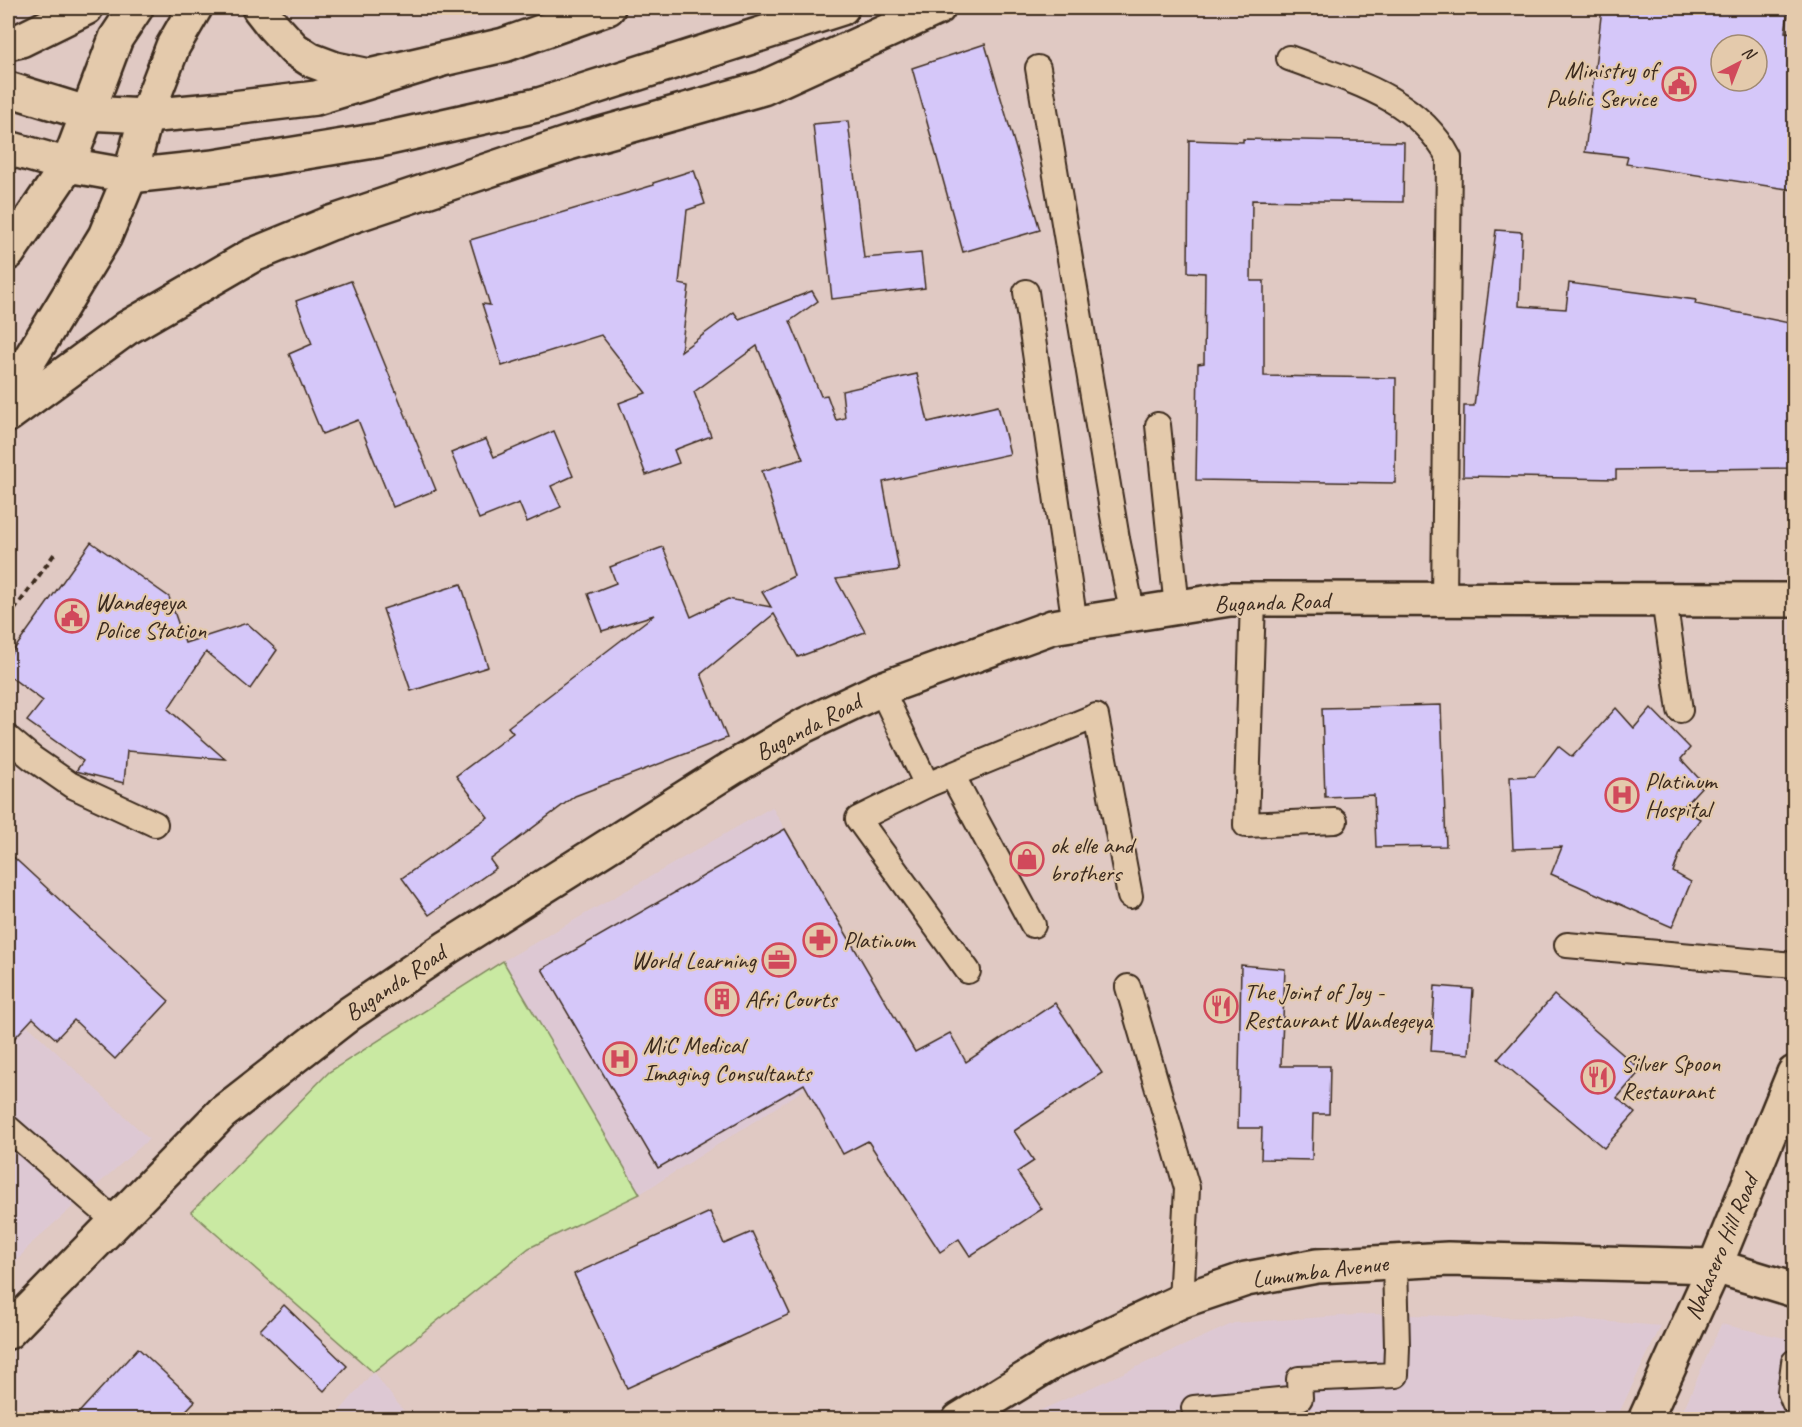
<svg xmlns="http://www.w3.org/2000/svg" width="1802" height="1427" font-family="Caveat,sans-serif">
  <rect width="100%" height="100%" fill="#e0c9c3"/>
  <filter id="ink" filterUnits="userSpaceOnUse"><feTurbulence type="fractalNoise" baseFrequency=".0167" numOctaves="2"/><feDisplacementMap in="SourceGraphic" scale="12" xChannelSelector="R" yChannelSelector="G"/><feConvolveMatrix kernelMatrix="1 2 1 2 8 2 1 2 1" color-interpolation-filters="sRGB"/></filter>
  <g filter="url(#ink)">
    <!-- built -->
    <g fill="#ddc8d3">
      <polygon points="772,807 901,1028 640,1194 503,961"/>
      <polygon points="8,1007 149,1139 32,1243 8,1271"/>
      <polygon points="1372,1314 1576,1319 1661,1326 1616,1419 1042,1420 1039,1411 1234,1323"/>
      <polygon points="1721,1324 1794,1340 1794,1419 1679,1420"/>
      <polygon points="373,1372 410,1419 333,1419"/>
    </g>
    <!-- green -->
    <polygon fill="#c9e9a2" stroke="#828a60" stroke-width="1.5" points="503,961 640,1194 529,1248 373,1372 191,1212 329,1072"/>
    <!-- building -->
    <g fill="#d5c7f9" stroke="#3b2a1e" stroke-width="1.5" fill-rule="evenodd">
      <path d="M 1602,8 L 1789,8 L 1785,32 L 1794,33 L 1794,190 L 1626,164 L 1628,157 L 1585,152 ZM 1721,45 L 1757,45 L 1757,81 L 1721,81 Z"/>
      <polygon points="985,44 1040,230 963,252 912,68"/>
      <polygon points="848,121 864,258 921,253 925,288 832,299 813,124"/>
      <polygon points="1243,139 1404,142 1403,202 1252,200 1251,281 1264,281 1264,376 1396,378 1395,483 1196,480 1198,364 1204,363 1205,273 1188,272 1189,140 1243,142"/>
      <polygon points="694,170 705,204 687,210 679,284 689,286 681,351 734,312 739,319 812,291 818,301 790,321 821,396 827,395 836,420 845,418 842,391 917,374 928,422 998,406 1010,454 883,482 899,570 836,579 865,632 798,657 774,614 701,674 727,738 575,796 490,860 496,868 429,915 402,878 488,817 456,776 513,733 508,727 654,615 602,631 588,594 616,583 610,567 663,547 691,617 728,599 771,607 762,592 794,576 762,471 803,459 757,346 694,392 711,436 674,450 679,463 646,475 619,403 646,393 601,335 502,366 482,304 490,305 470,240 654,185 653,183"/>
      <polygon points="1496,230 1522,232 1519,306 1566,309 1569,283 1696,300 1695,304 1794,324 1794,468 1616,470 1616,479 1463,476 1464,406 1474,406"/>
      <polygon points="351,281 436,490 393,507 358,420 322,434 289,354 312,344 296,301"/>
      <polygon points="554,431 573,476 551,486 561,507 527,522 519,503 479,519 451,453 486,439 494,457"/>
      <polygon points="91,542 169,597 185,643 247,623 277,650 250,689 206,652 168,709 225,759 127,751 124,783 76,771 83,761 27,721 43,701 8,675 8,658"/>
      <polygon points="461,584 488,667 411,691 383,609"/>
      <polygon points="1441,705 1446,846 1376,847 1374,795 1325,797 1322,708"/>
      <polygon points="1616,708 1634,728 1651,708 1690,748 1681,759 1704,784 1682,808 1700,819 1685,840 1673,872 1691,882 1672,927 1551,874 1562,847 1513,849 1510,777 1535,776 1558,746 1572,757"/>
      <polygon points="785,829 915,1052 950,1033 966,1062 1055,1003 1102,1073 1014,1131 1034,1161 1017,1172 1042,1209 970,1256 959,1239 940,1252 868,1141 843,1154 804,1084 658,1168 542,969"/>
      <polygon points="8,852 169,1001 115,1059 74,1020 56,1039 33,1018 8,1045"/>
      <polygon points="1241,965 1285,969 1281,1066 1330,1066 1329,1114 1313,1114 1312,1160 1261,1159 1262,1128 1238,1128"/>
      <polygon points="1435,986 1473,989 1469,1054 1431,1051"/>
      <polygon points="1554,995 1641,1070 1617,1098 1635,1113 1604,1148 1498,1059"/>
      <polygon points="710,1212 724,1244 752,1232 790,1314 627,1388 574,1274"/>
      <polygon points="284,1305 347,1366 324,1391 260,1330"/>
      <polygon points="138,1348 195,1401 178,1419 73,1419"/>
    </g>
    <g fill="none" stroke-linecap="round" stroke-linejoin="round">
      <defs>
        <g id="lane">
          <path d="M 1289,58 C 1349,80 1417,97 1449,158 L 1444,599"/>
          <polyline points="1038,68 1117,539 1133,615"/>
          <polyline points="1026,292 1075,624"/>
          <polyline points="1158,425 1177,608"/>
          <polyline points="1253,599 1246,825 1335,821"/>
          <polyline points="1664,600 1680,710"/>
          <polyline points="881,689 927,785 1096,716 1130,896"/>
          <polyline points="8,738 32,758 71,785 155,824"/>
          <polyline points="952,775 1033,925"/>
          <polyline points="927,785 858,819 968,971"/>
          <polyline points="1567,945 1794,965"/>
          <polyline points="1128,987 1187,1188 1181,1301"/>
          <polyline points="8,1128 115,1221"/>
          <polyline points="1794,1362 1790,1392 1794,1402"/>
          <polyline points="1194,1408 1300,1398 1299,1379 1396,1375 1397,1347 1395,1262"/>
        </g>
        <g id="secondary">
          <polyline points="8,1332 222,1113 349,1014 448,947 732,768 805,725 881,689 1052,627 1230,599 1794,600"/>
          <polyline points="959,1420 1054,1361 1181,1301 1246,1279 1317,1266 1448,1259 1715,1266 1794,1290"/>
          <polyline points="1645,1420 1715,1266 1794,1073"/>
        </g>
        <g id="primary">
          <polyline points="259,8 273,26 294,49 311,60 335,69 369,76 504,45 608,8"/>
          <polyline points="8,43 21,40 86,8"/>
          <polyline points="8,89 86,113 146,116 233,108 316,98 437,61"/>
          <polyline points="8,148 68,165 130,176 214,167 380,140 542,104 842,8"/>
          <polyline points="8,253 68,165 116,38 136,8"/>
          <polyline points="8,395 105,236 130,176 146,116 173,46 195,8"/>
          <polyline points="8,415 127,328 251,256 331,223 569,143 763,88 938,8"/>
        </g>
      </defs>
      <!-- lane casing -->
      <use href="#lane" stroke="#3b2a1e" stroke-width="28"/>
      <!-- secondary casing -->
      <use href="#secondary" stroke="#3b2a1e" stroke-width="38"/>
      <!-- primary casing -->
      <use href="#primary" stroke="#3b2a1e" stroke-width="38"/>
      <!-- path -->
      <polyline stroke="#3b2a1e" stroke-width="4" stroke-dasharray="6 4.5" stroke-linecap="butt" points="8,619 55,553"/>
      <!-- lane -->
      <use href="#lane" stroke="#e4caac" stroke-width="24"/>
      <!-- secondary -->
      <use href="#secondary" stroke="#e4caac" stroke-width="33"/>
      <!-- primary -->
      <use href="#primary" stroke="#e4caac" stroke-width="33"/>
    </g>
  </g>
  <!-- icons -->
  <defs>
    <symbol id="civic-ring" viewBox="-11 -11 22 22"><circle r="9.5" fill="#e4caac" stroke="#d1495b" stroke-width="1.5"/><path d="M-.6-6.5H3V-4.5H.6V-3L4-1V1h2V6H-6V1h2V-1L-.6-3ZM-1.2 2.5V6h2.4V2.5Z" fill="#d1495b"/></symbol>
    <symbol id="hospital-ring" viewBox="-11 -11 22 22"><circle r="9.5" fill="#e4caac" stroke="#d1495b" stroke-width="1.5"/><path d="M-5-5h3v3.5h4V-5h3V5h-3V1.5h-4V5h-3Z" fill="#d1495b"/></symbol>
    <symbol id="shop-ring" viewBox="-11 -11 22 22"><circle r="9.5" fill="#e4caac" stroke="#d1495b" stroke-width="1.5"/><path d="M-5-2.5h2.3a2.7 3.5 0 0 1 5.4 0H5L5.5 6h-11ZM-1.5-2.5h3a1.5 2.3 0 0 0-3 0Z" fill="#d1495b"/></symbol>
    <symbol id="pharmacy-ring" viewBox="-11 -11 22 22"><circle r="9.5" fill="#e4caac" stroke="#d1495b" stroke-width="1.5"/><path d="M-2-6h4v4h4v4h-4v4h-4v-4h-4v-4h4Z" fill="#d1495b"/></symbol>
    <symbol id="office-ring" viewBox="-11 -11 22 22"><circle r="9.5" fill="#e4caac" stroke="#d1495b" stroke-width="1.5"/><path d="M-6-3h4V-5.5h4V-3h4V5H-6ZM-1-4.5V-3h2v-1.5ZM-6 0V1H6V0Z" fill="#d1495b"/></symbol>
    <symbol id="building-ring" viewBox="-11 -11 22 22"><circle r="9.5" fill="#e4caac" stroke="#d1495b" stroke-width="1.5"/><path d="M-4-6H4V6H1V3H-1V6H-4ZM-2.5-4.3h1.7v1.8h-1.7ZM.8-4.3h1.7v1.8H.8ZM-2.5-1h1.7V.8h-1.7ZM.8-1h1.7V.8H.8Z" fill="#d1495b"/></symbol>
    <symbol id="restaurant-ring" viewBox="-11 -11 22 22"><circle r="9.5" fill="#e4caac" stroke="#d1495b" stroke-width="1.5"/><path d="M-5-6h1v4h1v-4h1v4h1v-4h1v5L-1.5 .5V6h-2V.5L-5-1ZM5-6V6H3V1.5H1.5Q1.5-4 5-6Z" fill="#d1495b"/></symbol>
  </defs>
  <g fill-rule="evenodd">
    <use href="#civic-ring" x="1660" y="65" width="38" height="38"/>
    <use href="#civic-ring" x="53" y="597" width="38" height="38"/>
    <use href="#hospital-ring" x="1603" y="776" width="38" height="38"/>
    <use href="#shop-ring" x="1008" y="840" width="38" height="38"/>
    <use href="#pharmacy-ring" x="801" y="921" width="38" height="38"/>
    <use href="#office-ring" x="760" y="941" width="38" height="38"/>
    <use href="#building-ring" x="703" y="980" width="38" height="38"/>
    <use href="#restaurant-ring" x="1202" y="987" width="38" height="38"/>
    <use href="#hospital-ring" x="601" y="1040" width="38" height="38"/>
    <use href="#restaurant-ring" x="1579" y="1058" width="38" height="38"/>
  </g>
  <g text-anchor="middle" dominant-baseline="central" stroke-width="4.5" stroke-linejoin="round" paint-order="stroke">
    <!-- poi labels -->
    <g font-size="24" fill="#3b2a1e" stroke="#e4caac" text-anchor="start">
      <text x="1656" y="70" text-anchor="end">Ministry of<tspan x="1656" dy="28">Public Service</tspan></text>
      <text x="95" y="602">Wandegeya<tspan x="95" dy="28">Police Station</tspan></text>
      <text x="1645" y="781">Platinum<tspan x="1645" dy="28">Hospital</tspan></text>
      <text x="1050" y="845">ok elle and<tspan x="1050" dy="28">brothers</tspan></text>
      <text x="843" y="940">Platinum</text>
      <text x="756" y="960" text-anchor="end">World Learning</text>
      <text x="1244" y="992">The Joint of Joy -<tspan x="1244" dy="28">Restaurant Wandegeya</tspan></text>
      <text x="745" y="999">Afri Courts</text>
      <text x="643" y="1045">MiC Medical<tspan x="643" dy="28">Imaging Consultants</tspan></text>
      <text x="1621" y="1063">Silver Spoon<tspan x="1621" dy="28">Restaurant</tspan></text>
    </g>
    <!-- street labels -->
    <g font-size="24" fill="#3b2a1e" stroke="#e4caac">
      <text transform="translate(1272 602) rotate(-2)">Buganda Road</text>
      <text transform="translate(808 727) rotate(-28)">Buganda Road</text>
      <text transform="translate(395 983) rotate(-34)">Buganda Road</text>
      <text transform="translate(1721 1247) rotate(-67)">Nakasero Hill Road</text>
      <text transform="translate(1320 1271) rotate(-7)">Lumumba Avenue</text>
    </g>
  </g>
  <!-- margin -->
  <rect width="1802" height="1427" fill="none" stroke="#e4caac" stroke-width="30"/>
  <rect x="15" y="15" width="1772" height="1397" fill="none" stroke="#3b2a1e" stroke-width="2" filter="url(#ink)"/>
  <!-- north arrow -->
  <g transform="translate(1739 63) rotate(42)"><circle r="28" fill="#e4caac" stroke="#a08a73" stroke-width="1.5"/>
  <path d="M0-4.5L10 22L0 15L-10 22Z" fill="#d1495b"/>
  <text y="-9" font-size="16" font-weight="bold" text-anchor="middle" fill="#3b2a1e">N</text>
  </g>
</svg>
